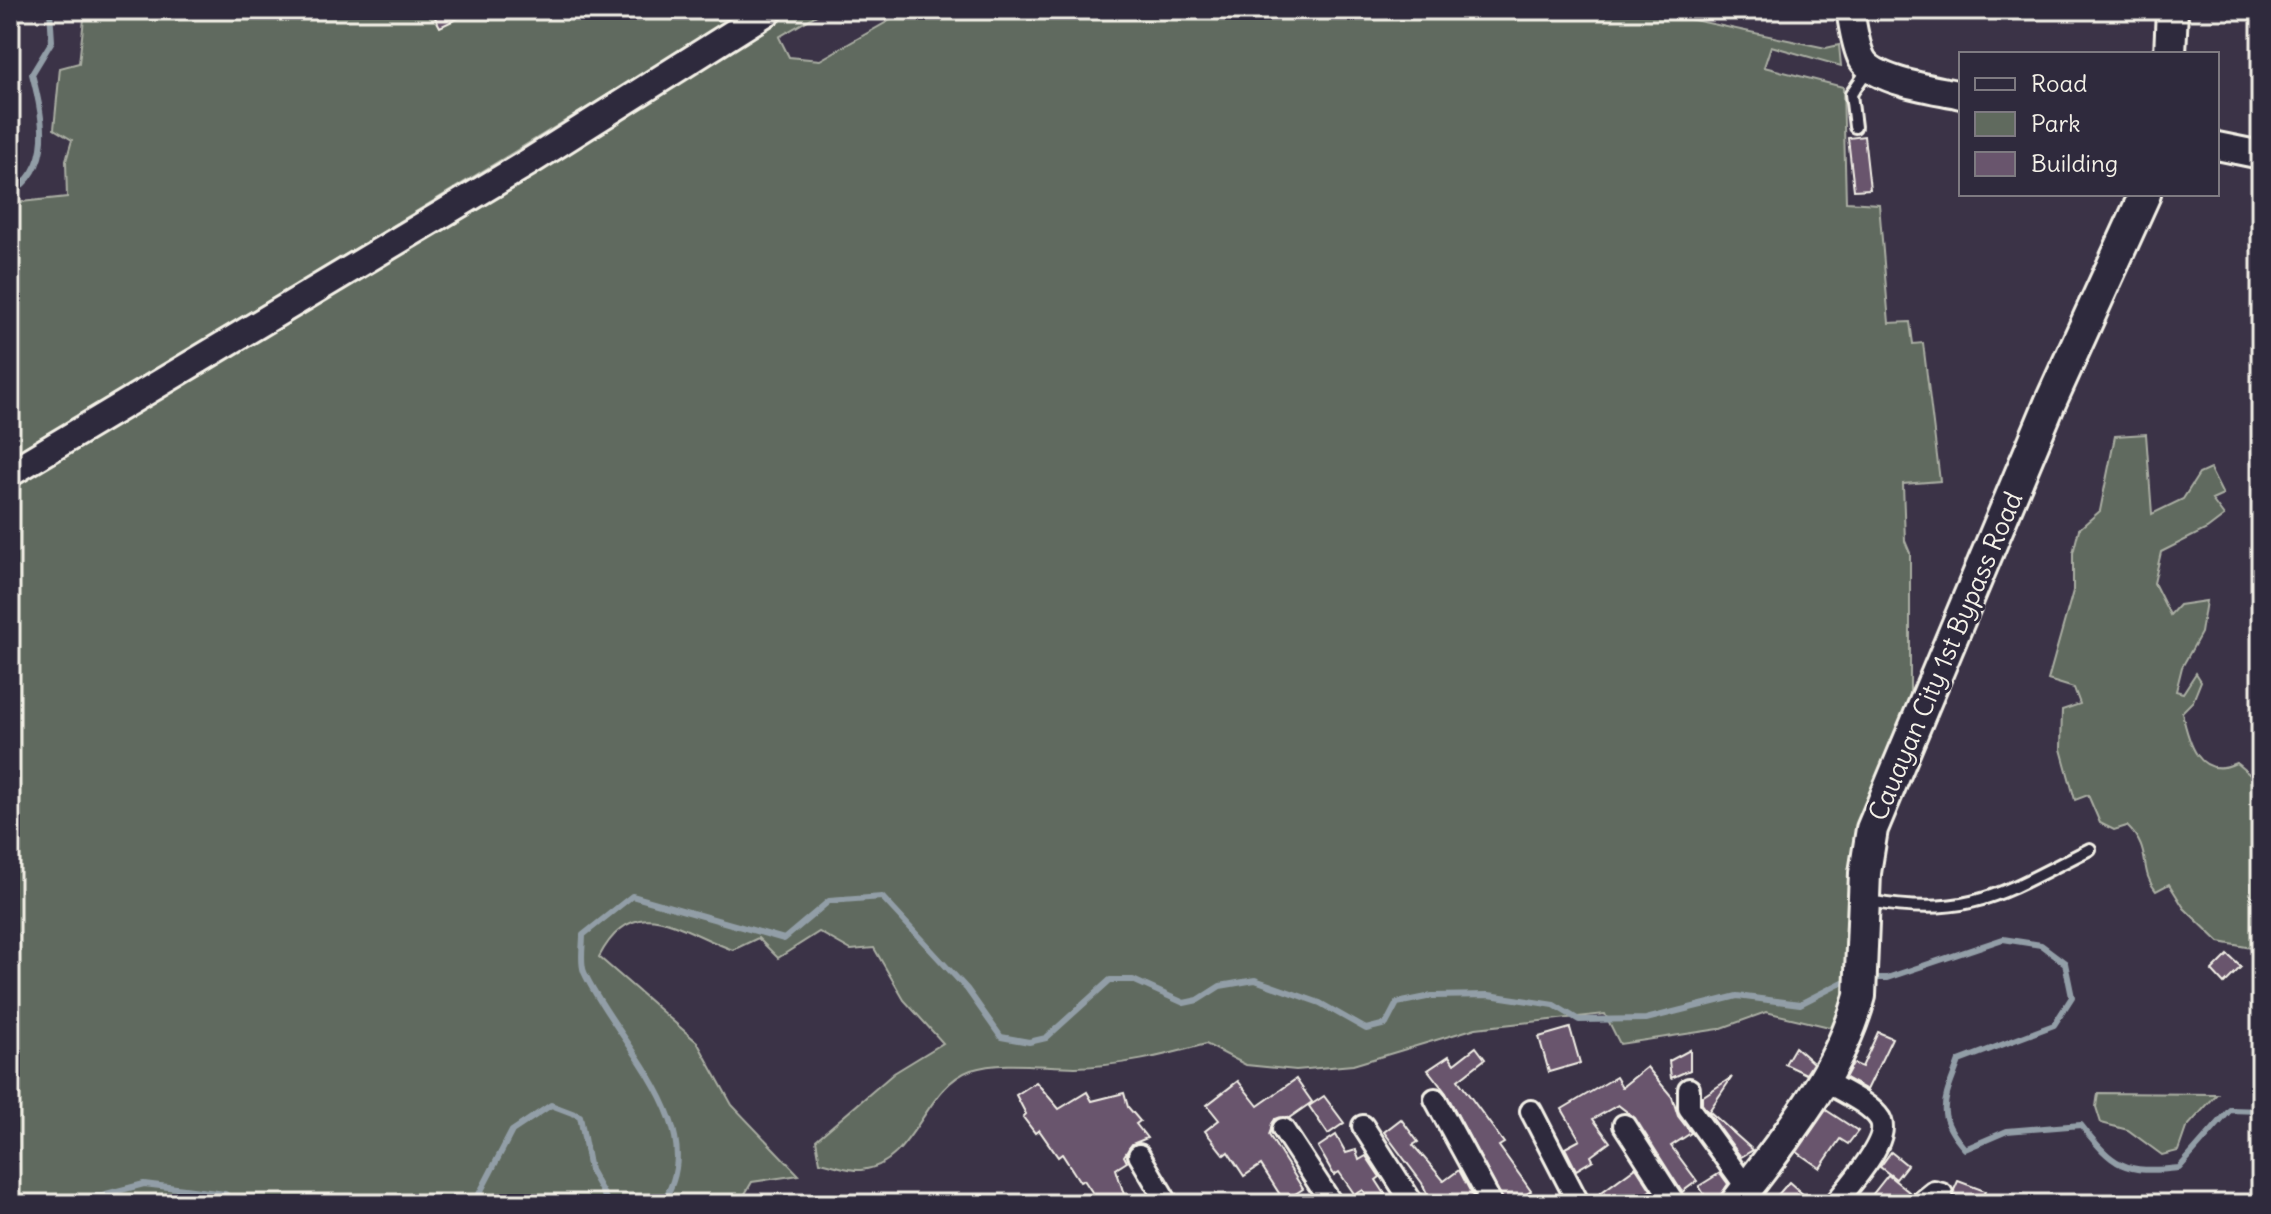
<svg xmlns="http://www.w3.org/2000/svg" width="2271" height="1214" font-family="Delius,sans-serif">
  <rect width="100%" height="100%" fill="#3b3347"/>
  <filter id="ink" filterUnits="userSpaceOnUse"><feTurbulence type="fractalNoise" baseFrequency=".0125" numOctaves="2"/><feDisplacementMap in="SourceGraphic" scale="16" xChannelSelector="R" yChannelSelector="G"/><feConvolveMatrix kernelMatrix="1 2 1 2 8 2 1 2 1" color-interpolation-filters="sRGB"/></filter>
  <g filter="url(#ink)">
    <!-- green -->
    <g fill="#606a5e" stroke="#aaaea3" stroke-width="2">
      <polygon points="85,10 747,10 10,459 10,207 21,202 67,197 66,161 72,140 54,129 60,68 79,63"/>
      <path d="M 789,10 L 825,10 L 779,37 L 789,57 L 820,60 L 908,10 L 1684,10 L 1684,18 L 1826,48 L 1839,45 L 1841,66 L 1771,46 L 1764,67 L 1843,87 L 1846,202 L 1879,204 L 1889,323 L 1910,322 L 1913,344 L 1923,343 L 1940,481 L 1903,484 L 1905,541 L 1910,553 L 1910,714 L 1838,1029 L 1766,1012 L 1719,1029 L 1620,1044 L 1605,1014 L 1476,1028 L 1353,1065 L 1296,1070 L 1246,1065 L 1206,1044 C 1163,1056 1120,1066 1075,1067 C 1043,1067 1002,1060 971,1070 C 923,1087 915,1165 861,1170 C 849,1171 832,1164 820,1162 L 816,1140 L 894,1073 L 943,1043 L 904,1000 L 874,948 L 851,950 L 819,932 L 778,958 L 758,938 L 733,950 C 680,931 635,888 599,957 L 697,1042 L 732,1105 L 799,1175 L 752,1182 L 739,1204 L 10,1204 L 10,487 Z"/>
      <path d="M 2146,434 L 2152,514 L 2183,499 L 2199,474 L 2210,469 L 2223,495 L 2212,500 L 2224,516 L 2207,529 L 2161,552 L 2154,583 L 2170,615 L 2179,605 L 2206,601 L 2201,633 L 2182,667 L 2176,691 L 2183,693 L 2196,673 L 2201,681 L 2193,701 L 2182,712 C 2188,740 2198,781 2236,763 L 2261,784 L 2261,935 L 2255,937 L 2252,948 L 2219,942 L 2184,908 L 2169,884 L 2156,891 C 2138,869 2153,851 2127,826 L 2114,830 L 2100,823 L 2088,795 L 2075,800 L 2061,749 L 2062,710 L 2080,704 L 2074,688 L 2048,680 L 2073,591 L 2073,553 L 2079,529 L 2100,511 L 2115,436 Z"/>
      <polygon points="2098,1093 2217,1094 2186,1128 2178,1151 2162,1155 2128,1130 2101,1123 2096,1107"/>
    </g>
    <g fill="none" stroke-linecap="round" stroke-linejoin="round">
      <!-- stream -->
      <g stroke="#929ea7" stroke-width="6">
        <path d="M 10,193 C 55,168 43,115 32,74 L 52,41 L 50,10"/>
        <path d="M 1870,978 L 1887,978 L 2003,939 L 2041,945 L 2065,963 L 2072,997 L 2054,1025 L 1959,1061 C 1944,1102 1934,1114 1965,1149 L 2007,1131 L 2081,1125 C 2114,1167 2124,1174 2179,1168 L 2230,1110 L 2261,1111"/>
        <polyline points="68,1204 144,1184 225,1194 238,1204"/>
        <polyline points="474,1204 512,1131 551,1105 580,1116 590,1170 609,1204"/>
        <path d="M 661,1204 C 716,1129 614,1039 584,972 C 580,962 583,946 583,935 L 632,896 L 784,939 L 829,901 L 882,897 L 967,989 L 1001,1037 L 1029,1042 L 1046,1038 L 1110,980 L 1133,980 L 1184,1003 L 1198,1000 L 1220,986 L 1255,980 L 1320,1003 L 1366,1029 L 1386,1024 L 1397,1003 L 1432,996 L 1489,995 L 1554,1005 L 1579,1020 L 1646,1019 L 1737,996 L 1800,1004 L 1851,978"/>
      </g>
    </g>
    <!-- building -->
    <g fill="#69556d" stroke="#f4f1e8" stroke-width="2">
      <polygon points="431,10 475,10 440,27"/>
      <polygon points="1864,136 1870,189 1854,190 1848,138"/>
      <polygon points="2228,955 2241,967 2224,984 2212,971"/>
      <polygon points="1570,1028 1580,1063 1549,1072 1539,1037"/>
      <polygon points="1878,1032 1892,1038 1867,1090 1845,1078 1853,1063 1862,1067"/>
      <polygon points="1476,1047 1485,1059 1458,1080 1504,1143 1499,1146 1531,1191 1513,1204 1505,1204 1446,1093 1428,1070 1449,1056 1454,1064"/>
      <polygon points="1795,1047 1813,1063 1806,1074 1785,1064"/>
      <polygon points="1690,1050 1690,1070 1671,1078 1669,1061"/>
      <polygon points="1647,1067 1672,1097 1678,1116 1691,1133 1671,1146 1697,1181 1682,1192 1635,1118 1618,1105 1593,1119 1610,1142 1591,1156 1593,1160 1576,1170 1565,1148 1580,1140 1562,1109 1616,1077 1622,1087"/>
      <polygon points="1732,1077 1709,1111 1753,1150 1741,1157 1702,1104 1702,1097"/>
      <polygon points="1296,1079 1312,1102 1289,1118 1275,1119 1269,1135 1303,1189 1284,1201 1261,1165 1244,1176 1228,1152 1224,1155 1205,1131 1219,1120 1207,1105 1238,1081 1258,1106"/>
      <polygon points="1036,1082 1059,1109 1087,1092 1092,1101 1124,1093 1128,1107 1140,1121 1136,1124 1147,1138 1132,1144 1124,1156 1127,1162 1116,1169 1127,1204 1100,1204 1084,1180 1080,1182 1062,1154 1058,1157 1039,1130 1035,1133 1023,1117 1026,1114 1016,1095"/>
      <polygon points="1324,1096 1344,1123 1328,1134 1309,1106"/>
      <polygon points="1826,1110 1858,1131 1848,1144 1840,1139 1820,1168 1797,1152"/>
      <polygon points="1401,1119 1418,1142 1413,1145 1444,1181 1459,1170 1477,1204 1432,1204 1422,1183 1384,1132"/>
      <polygon points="1336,1135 1346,1153 1356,1150 1359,1160 1366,1156 1380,1177 1376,1180 1385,1194 1372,1203 1363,1190 1355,1195 1339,1172 1334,1175 1318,1147"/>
      <polygon points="1891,1152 1907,1165 1896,1179 1880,1167"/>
      <polygon points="1636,1167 1651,1190 1632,1204 1592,1204 1591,1200"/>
      <polygon points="1720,1173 1728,1184 1717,1201 1710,1204 1699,1186"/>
      <polygon points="1888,1175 1909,1192 1899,1204 1865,1204"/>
      <polygon points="1958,1181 1985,1191 1980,1204 1956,1204 1954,1190"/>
      <polygon points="1789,1182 1814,1204 1770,1204"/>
    </g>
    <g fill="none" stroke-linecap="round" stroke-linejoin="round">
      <defs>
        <g id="service">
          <polyline points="1855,127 1851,94 1869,68"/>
          <path d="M 1869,901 C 1969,920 2004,892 2090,849"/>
        </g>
        <g id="minor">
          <path d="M 1823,1080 C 1839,1090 1870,1103 1880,1119 C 1892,1140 1848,1186 1835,1204"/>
          <polyline points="1689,1089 1689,1108 1747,1188"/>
          <polyline points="1435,1099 1492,1204"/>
          <polyline points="1531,1111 1579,1204"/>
          <polyline points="1624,1125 1675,1204"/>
          <polyline points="1363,1126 1413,1204"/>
          <polyline points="1283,1129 1332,1204"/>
          <polyline points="1139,1155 1168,1204"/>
          <polyline points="1919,1204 1934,1192 1942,1194 1943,1204"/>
        </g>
        <g id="tertiary">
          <path d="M 1850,10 C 1853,26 1855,45 1862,59 C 1875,82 1936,89 1961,95"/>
          <polyline points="2217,146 2261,155"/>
          <polyline points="10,473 529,162 770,10"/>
        </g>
        <g id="secondary">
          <polyline points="2170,54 2172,10"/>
          <path d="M 1735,1204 C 1782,1142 1840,1073 1860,996 L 1865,873 L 1872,829 L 2050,403 L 2145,194"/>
        </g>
      </defs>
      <!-- service casing -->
      <use href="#service" stroke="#f4f1e8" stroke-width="16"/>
      <!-- minor casing -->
      <use href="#minor" stroke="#f4f1e8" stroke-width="26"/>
      <!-- tertiary casing -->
      <use href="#tertiary" stroke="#f4f1e8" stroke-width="32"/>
      <!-- secondary casing -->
      <use href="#secondary" stroke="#f4f1e8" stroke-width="36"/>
      <!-- service -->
      <use href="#service" stroke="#2f2a3d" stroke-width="10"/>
      <!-- minor -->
      <use href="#minor" stroke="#2f2a3d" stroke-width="20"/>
      <!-- tertiary -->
      <use href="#tertiary" stroke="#2f2a3d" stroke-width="26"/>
      <!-- secondary -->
      <use href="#secondary" stroke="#2f2a3d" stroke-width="30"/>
    </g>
  </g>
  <g text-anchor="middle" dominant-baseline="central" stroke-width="6" stroke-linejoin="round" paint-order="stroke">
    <!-- street labels -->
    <g font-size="26" fill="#f4f1e8" stroke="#2f2a3d">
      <text transform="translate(1945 656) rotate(-67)">Cauayan City 1st Bypass Road</text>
    </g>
  </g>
  <!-- margin -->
  <rect width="2271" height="1214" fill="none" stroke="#2f2a3d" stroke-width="40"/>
  <rect x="20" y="20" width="2231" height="1174" fill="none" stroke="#f4f1e8" stroke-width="3" filter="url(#ink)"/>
  <!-- legend -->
  <rect x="1959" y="52" width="260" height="144" fill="#2f2a3d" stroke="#7e7a81" stroke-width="2"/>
  <rect x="1975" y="78" width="40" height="12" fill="#2f2a3d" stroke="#7e7a81" stroke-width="2"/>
  <text x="2031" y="92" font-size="24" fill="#f4f1e8">Road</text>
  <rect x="1975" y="112" width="40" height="24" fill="#606a5e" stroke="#7e7a81" stroke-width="2"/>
  <text x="2031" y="132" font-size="24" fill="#f4f1e8">Park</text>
  <rect x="1975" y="152" width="40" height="24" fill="#69556d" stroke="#7e7a81" stroke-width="2"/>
  <text x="2031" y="172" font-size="24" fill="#f4f1e8">Building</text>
</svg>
